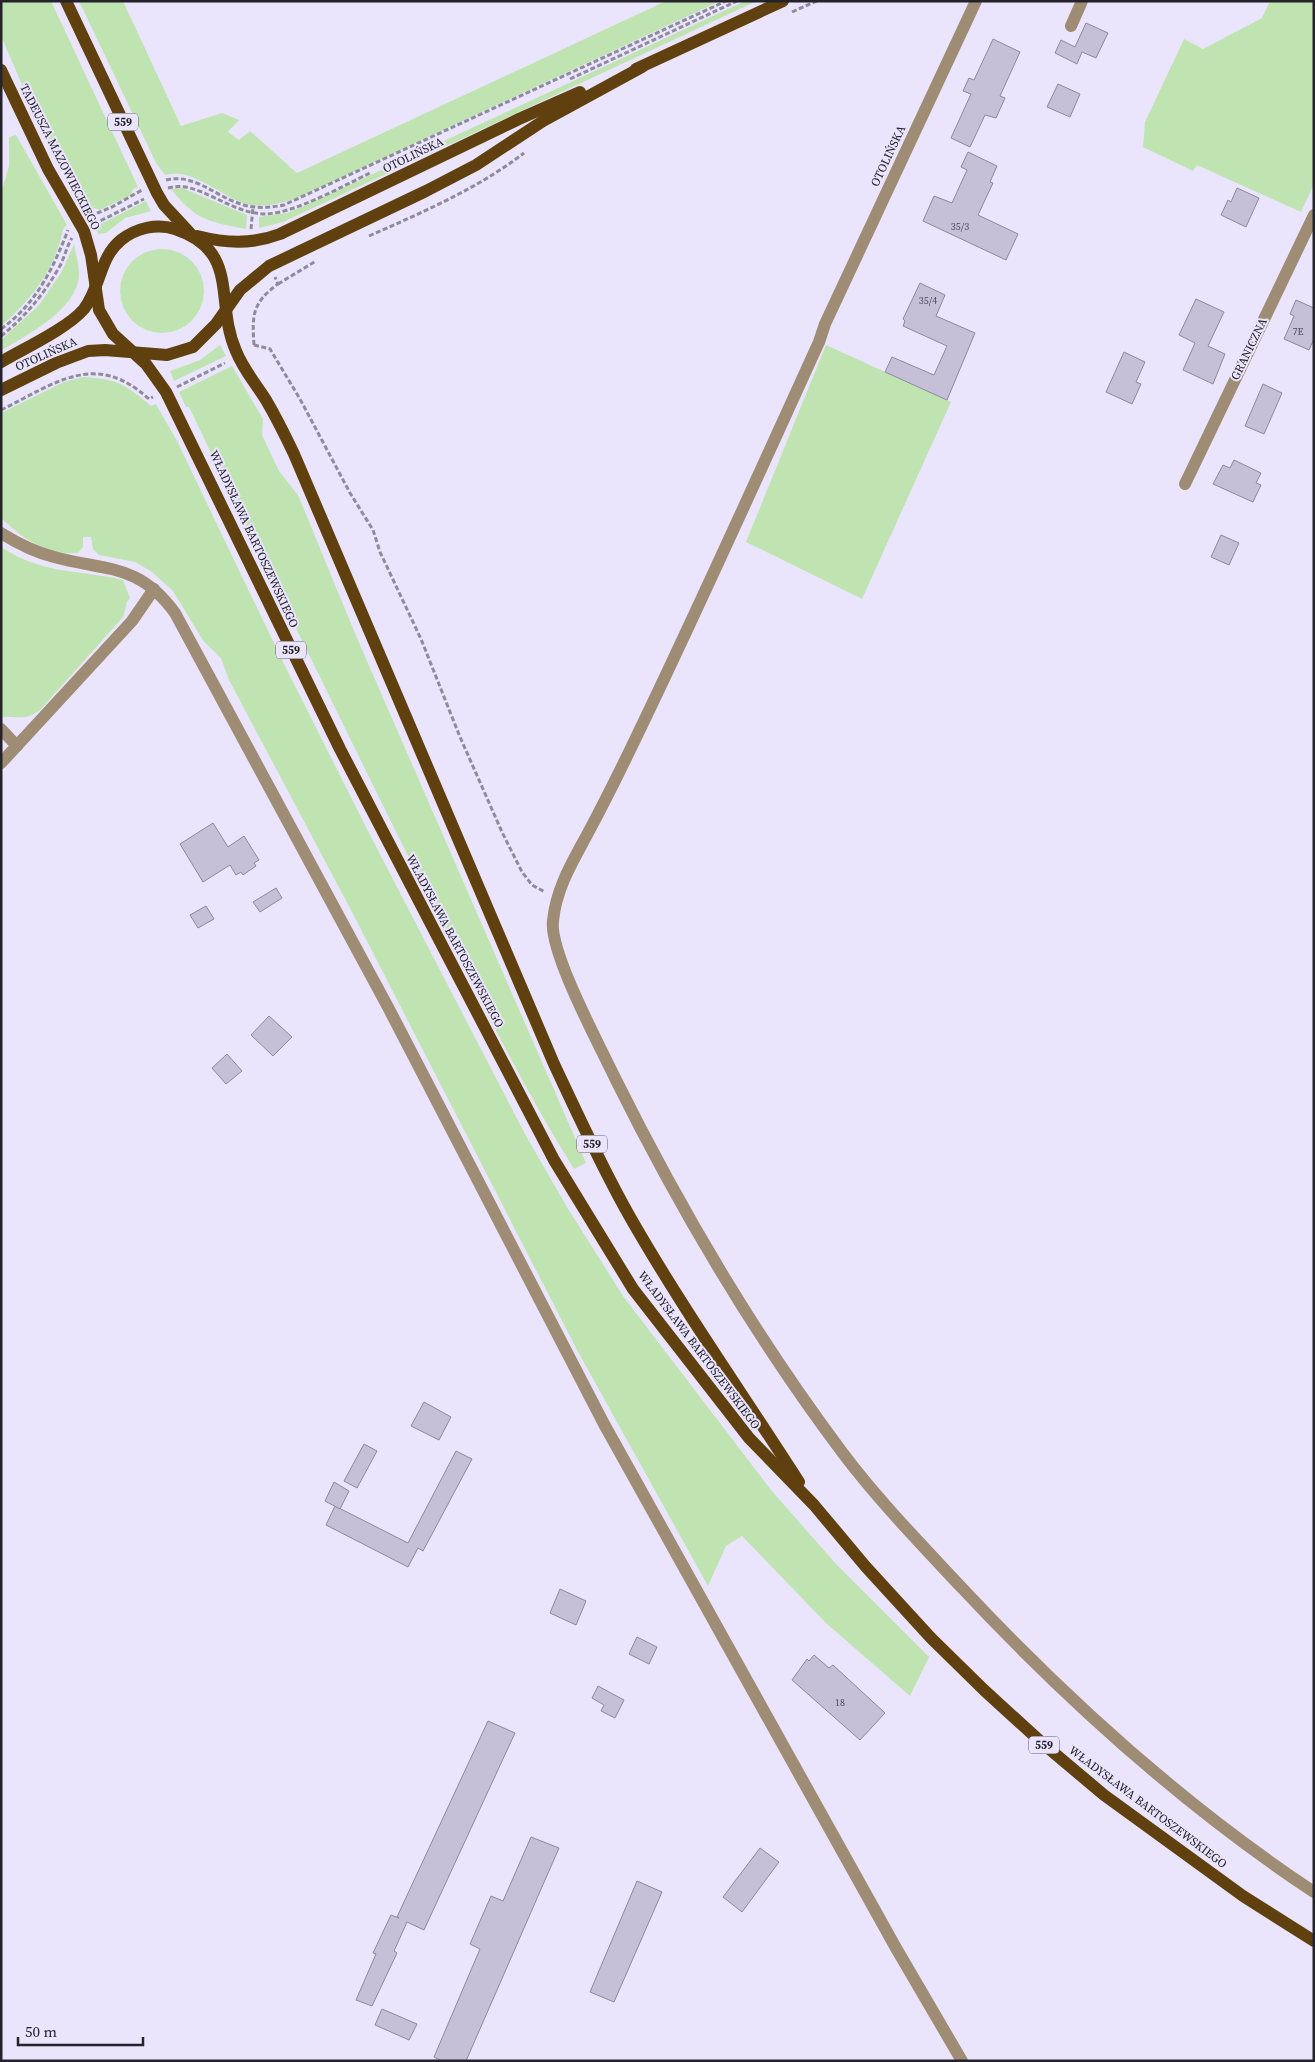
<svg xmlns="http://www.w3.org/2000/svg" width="1315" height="2062" font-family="'Source Serif 4',serif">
  <rect width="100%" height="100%" fill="#eae5fd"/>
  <!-- green -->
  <g fill="#c0e4b1">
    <polygon points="1,1 51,1 138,187 133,189 131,195 100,210 94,208 88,212 48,145 1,36"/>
    <path d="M 79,1 L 123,1 L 181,126 L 222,113 L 239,120 L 228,132 L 239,140 L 250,131 L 297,173 L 666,1 L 720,1 L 297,198 C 282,203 267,207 251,205 C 221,199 196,167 165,175 L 156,163 Z"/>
    <polygon points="745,1 757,1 283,222 259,228 259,217 287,213 306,205"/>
    <polygon points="1270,1 1314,1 1314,184 1301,212 1197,165 1193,171 1143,147 1145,122 1184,39 1203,49 1262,18"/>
    <path d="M 16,135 L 67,225 L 63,229 C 56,268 31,300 1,326 L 1,193 L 9,166 L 9,137 Z"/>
    <path d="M 182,188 L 247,215 L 246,229 C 209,222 195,220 171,189 Z"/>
    <polygon points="146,201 151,211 125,218 106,233 98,234 95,227"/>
    <path d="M 74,244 C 76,256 81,270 78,282 C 69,315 27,334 1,351 L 1,340 L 39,305 L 61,273 Z"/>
    <circle cx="162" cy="291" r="42"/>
    <polygon points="220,345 226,356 174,381 170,371 200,360"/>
    <polygon points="826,345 951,402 862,599 746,542"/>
    <path d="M 232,366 L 263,419 L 262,435 L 279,471 L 298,495 L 357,638 L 586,1163 L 574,1169 C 513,1071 463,965 411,862 C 336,711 262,559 189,407 L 186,407 L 179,392 Z"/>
    <path d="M 83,377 C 118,379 125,384 151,406 L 156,404 L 177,441 L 284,664 L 368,831 L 525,1134 L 567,1207 L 623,1296 L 771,1490 L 836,1564 L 929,1657 L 910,1696 L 827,1624 L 742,1536 L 726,1546 L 708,1586 L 577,1350 L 352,912 L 229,680 L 221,658 L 204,642 L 173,591 L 152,572 L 135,562 L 99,555 L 93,549 L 91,537 L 83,537 L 83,547 L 78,553 C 47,556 22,538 1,518 L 1,413 L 64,382 Z"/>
    <path d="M 1,547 C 44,575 76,569 123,580 L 130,598 L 127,602 L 123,617 L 40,710 C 27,720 19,717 3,717 L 1,715 Z"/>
  </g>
  <!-- building -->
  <g fill="#c5c0d7" stroke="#8d889e">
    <polygon points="1086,23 1108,33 1096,58 1082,52 1077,64 1055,53 1061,40 1075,47"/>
    <polygon points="993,39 1020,52 1000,96 1005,98 996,118 985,115 970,147 951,138 971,94 963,91 969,78 974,80"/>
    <polygon points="1058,84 1080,94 1070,117 1047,107"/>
    <polygon points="968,152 997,166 990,182 993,183 978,215 1018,234 1006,260 923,221 934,196 952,203 967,170 961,167"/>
    <polygon points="1237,188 1259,198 1246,227 1221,215 1228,200 1231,202"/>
    <polygon points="920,283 945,295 936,316 975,333 947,400 885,372 892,357 934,375 947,346 903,326 905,321 903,319"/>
    <polygon points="1196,299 1224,312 1208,346 1225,354 1213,384 1183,370 1195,343 1179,335"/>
    <polygon points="1296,300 1314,308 1314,339 1309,350 1284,339 1294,316 1290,314"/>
    <polygon points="1124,352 1145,362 1136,382 1141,384 1132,404 1106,392"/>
    <polygon points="1263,384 1282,393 1264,434 1245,426"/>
    <polygon points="1234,460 1261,473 1256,483 1261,485 1253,502 1213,484 1223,465 1230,468"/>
    <polygon points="1221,535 1239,543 1229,565 1211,557"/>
    <polygon points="213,823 228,847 244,836 259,860 254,863 256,866 243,875 241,872 236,875 230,865 203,882 180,844"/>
    <polygon points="276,888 282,898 260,912 253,902"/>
    <polygon points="206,906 214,919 198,928 190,915"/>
    <polygon points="269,1016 292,1037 273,1056 251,1035"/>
    <polygon points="227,1054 242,1071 226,1084 212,1068"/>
    <polygon points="424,1402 451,1417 439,1440 411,1426"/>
    <polygon points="364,1444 377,1451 357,1488 344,1481"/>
    <polygon points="456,1451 472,1459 423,1551 418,1548 408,1567 326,1525 335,1506 408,1543"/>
    <polygon points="334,1482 349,1491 340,1509 325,1501"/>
    <polygon points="560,1589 586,1601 576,1625 550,1613"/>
    <polygon points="637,1637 657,1647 649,1664 629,1654"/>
    <polygon points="814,1655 829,1668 833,1665 885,1713 860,1740 792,1680 807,1659 809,1661"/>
    <polygon points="598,1686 624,1700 615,1718 601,1711 604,1705 592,1698"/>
    <polygon points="488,1721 515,1733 424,1930 407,1922 394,1951 397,1953 372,2006 356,2000 376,1954 373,1953 391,1915 399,1918 397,1917"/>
    <polygon points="531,1837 559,1848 466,2061 442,2061 434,2057 480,1949 470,1944 491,1896 503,1901"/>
    <polygon points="760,1848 779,1862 742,1912 723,1897"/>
    <polygon points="637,1881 662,1892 614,2002 590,1992"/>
    <polygon points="382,2009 417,2024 409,2040 375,2025"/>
  </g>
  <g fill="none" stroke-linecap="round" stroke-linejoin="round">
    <!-- path -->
    <g stroke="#8f8b9c" stroke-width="3" stroke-dasharray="5 2.5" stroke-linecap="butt">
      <polyline points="792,12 817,1"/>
      <polyline points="570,79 737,1"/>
      <path d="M 166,180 C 193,173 214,195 238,203 C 253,209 269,208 284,205 L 726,1"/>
      <path d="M 168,188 C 198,179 229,214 266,214 C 295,213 343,186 370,173"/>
      <polyline points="90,216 112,207 142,190"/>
      <polyline points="94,224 144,199"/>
      <polyline points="251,229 253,207"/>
      <path d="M 369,236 C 423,212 477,189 524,153"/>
      <polyline points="278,284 316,261"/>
      <path d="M 1,329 C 36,304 53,269 68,230"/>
      <path d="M 1,336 C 27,315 45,293 61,264 C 65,255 67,246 72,238"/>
      <polyline points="254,345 270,349 300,399 350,493 373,530 380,552 421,639 460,737 502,832 522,872 532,885 545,892"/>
      <path d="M 254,345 C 252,315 252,303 278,284 L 275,277"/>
      <polyline points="177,387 225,363"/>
      <path d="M 1,410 C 56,383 95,350 149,399 L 153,397"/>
    </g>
    <!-- minor -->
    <g stroke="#9f8c75" stroke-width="12">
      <path d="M 976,1 L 825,324 L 819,342 C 757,478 696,614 631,748 C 617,777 603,805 588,833 C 573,861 556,888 553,921 C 549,952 600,1046 615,1078 C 680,1209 755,1336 842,1452 C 878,1500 921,1544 962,1588 C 1068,1701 1184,1806 1314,1892"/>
      <polyline points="1071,26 1082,1"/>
      <polyline points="1185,484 1314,215"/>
      <path d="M 1,533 C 17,543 35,552 54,557 C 106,571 139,563 175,613 L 389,1009 L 604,1424 L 896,1948 L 962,2061"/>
      <polyline points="1,729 17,746"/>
      <polyline points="1,763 132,621 154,589"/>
    </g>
    <!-- major -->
    <g stroke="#614010" stroke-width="12">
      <polyline points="66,1 157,193 164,205 190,233"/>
      <polyline points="636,69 783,1"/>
      <polyline points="1,70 48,169 84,231 91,255 99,310 113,334 146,364 166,392 340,749 445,951 554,1160 633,1289 749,1438 814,1505 866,1567 931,1638 984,1690 1041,1742 1104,1795 1243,1896 1314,1941"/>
      <path d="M 197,236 C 225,243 251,245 280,234 L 519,119 L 580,92"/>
      <path d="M 1,362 C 23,349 68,328 84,309 C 101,287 99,258 121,240 C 136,228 157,223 175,229 C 241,251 214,301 236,351 C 243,369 256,384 266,400 C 276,417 285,435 294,454 L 554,1064 C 578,1115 602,1168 630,1217 C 682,1308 742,1393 799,1482"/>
      <polyline points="1,390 56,363 88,351 105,350 167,355 193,347 216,324 240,290 269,266 426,191 476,165 543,121 642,67"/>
    </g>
  </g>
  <g text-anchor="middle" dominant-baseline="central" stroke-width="4" stroke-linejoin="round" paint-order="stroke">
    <!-- number labels -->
    <g font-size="10" fill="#4c4a56">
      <text x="960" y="226">35/3</text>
      <text x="928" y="300">35/4</text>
      <text x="1298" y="331">7E</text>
      <text x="840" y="1702">18</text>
    </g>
    <!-- shield labels -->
    <g fill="#eae5fd" stroke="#5f5c6a" stroke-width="1">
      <rect x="108" y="113.5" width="30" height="17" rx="4"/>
      <rect x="276" y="641.5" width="30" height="17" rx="4"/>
      <rect x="577" y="1135.5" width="30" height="17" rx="4"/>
      <rect x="1029" y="1736.5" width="30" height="17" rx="4"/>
    </g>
    <g font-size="11" font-weight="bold" fill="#24222b">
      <text x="123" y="122">559</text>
      <text x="291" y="650">559</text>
      <text x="592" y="1144">559</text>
      <text x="1044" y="1745">559</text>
    </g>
    <!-- street labels -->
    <g font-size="12" fill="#24222b" stroke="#eae5fd">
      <text transform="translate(413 155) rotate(-26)">OTOLIŃSKA</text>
      <text transform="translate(888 156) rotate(-65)">OTOLIŃSKA</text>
      <text transform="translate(60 157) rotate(63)">TADEUSZA MAZOWIECKIEGO</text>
      <text transform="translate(1249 349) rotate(-64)">GRANICZNA</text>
      <text transform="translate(46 354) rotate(-24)">OTOLIŃSKA</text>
      <text transform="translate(254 539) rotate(65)">WŁADYSŁAWA BARTOSZEWSKIEGO</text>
      <text transform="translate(455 941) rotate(62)">WŁADYSŁAWA BARTOSZEWSKIEGO</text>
      <text transform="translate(699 1350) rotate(53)">WŁADYSŁAWA BARTOSZEWSKIEGO</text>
      <text transform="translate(1148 1807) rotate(37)">WŁADYSŁAWA BARTOSZEWSKIEGO</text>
    </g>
  </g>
  <!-- border -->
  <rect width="1315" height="2062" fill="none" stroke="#24222b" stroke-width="5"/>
  <!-- scale -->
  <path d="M18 2037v8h125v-8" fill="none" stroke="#24222b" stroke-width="2.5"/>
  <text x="25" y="2037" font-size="15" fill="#24222b" stroke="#eae5fd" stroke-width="4" paint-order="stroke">50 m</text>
</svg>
